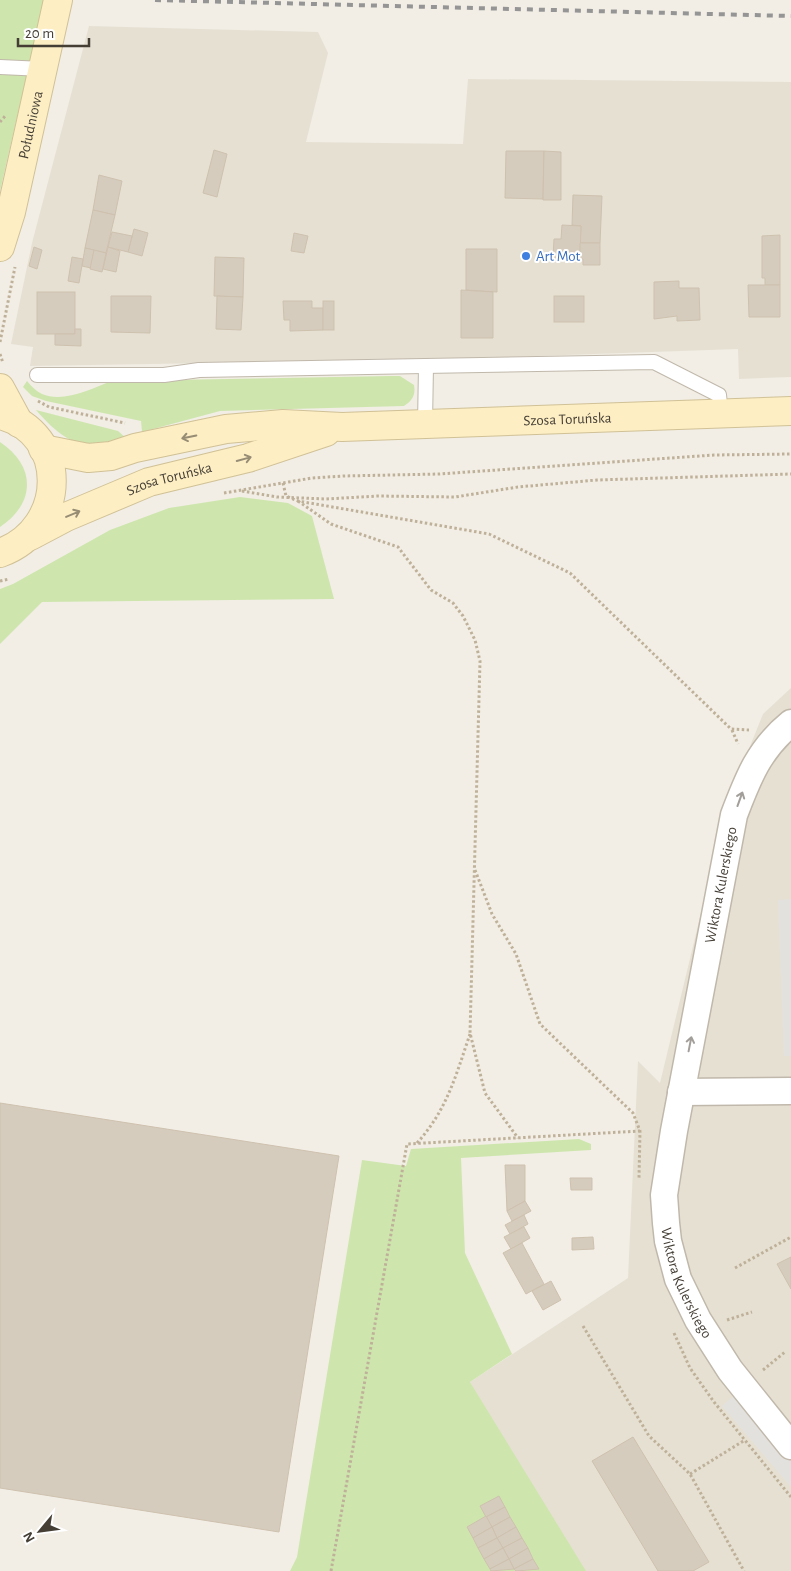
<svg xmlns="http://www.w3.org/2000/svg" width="791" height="1571" font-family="'Alegreya Sans',sans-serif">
  <rect width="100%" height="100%" fill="#f2eee5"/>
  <!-- residential -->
  <g fill="#e6e0d3">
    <polygon points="89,26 318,32 328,53 306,142 463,144 468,79 791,82 791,377 739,379 738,349 454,359 30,366 33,347 11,344 32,243"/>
    <polygon points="791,688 791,1571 575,1571 470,1382 628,1278 638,1061 660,1083 728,801 763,714"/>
  </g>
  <!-- green -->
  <g fill="#cee6ae">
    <polygon points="0,0 44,0 0,191"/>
    <path d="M 390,376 L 400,376 L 414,385 C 416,395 412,401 404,406 L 220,411 L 142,432 L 141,421 L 46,401 L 32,396 L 23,387 L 27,381 C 31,386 36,391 42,394 C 63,403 92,389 111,381 Z"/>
    <path d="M 36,410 L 118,431 L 127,439 C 81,450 67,445 36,410 Z"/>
    <path d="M 0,442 C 36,466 36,503 0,527 Z"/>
    <polygon points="240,497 288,503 312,516 334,599 42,602 0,644 0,589 13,584 110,530 169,508"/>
    <polygon points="579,1139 591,1144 591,1150 461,1158 465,1253 512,1354 470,1382 586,1571 290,1571 297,1557 362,1160 406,1166 411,1149"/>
  </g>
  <!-- parking -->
  <g fill="#e3e1dd">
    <polygon points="791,899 791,1056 784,1056 778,900"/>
    <polygon points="735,1395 791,1460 791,1487 722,1406"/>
  </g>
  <!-- building -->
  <g fill="#d6ccbe" stroke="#cec1ae">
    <polygon points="214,150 227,154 217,197 203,193"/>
    <polygon points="506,151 544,151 543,199 505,198"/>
    <polygon points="544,151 561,152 561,200 543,200"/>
    <polygon points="99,175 122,181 115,215 93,210"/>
    <polygon points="573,195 602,196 600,243 580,243 581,226 572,225"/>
    <polygon points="93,210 115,215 106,253 85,248"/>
    <polygon points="562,225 581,226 580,259 553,258 554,239 561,239"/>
    <polygon points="134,229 148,233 142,256 128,252"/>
    <polygon points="112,232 132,236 128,252 108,247"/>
    <polygon points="294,233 308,236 304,253 291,251"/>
    <polygon points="780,235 780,285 765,285 765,278 762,278 762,236"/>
    <polygon points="580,243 600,243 600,265 583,265 583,259 580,259"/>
    <polygon points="34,247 42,250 37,269 29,266"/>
    <polygon points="108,247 120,251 116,272 103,269"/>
    <polygon points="85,248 94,250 91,268 82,266"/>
    <polygon points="466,249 497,249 497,292 466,290"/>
    <polygon points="94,250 106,253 102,272 90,269"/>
    <polygon points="72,257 83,259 79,283 68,281"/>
    <polygon points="215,257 244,258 243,297 214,296"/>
    <polygon points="679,281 679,288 699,288 700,320 677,321 677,316 654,319 654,282"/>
    <polygon points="748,285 780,285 780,317 749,317"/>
    <polygon points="461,290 493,292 493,338 461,338"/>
    <rect x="37" y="292" width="38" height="42"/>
    <polygon points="111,296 151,296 150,333 111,332"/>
    <polygon points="217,296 243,297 241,330 216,329"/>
    <rect x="554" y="296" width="30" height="26"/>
    <polygon points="283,301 312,301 312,308 323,308 323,330 290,331 290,320 284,320"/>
    <rect x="323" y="301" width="11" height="29"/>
    <polygon points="75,329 81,329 81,346 55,345 55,334 75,334"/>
    <polygon points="0,1103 339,1156 279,1532 0,1488"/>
    <polygon points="505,1165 525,1165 525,1201 507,1211"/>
    <polygon points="570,1178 592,1178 592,1190 571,1190"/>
    <polygon points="525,1201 531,1211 512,1221 507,1211"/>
    <polygon points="524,1215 528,1224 510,1234 505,1225"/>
    <polygon points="524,1227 530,1238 511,1249 504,1237"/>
    <polygon points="593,1237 594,1249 572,1250 572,1238"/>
    <polygon points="522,1243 544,1284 526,1294 503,1253"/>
    <polygon points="791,1257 791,1289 777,1264"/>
    <polygon points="551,1281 561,1300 543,1310 532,1291"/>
    <polygon points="633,1437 709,1562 693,1571 658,1571 592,1461"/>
    <polygon points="499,1496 505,1507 486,1517 480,1506"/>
    <polygon points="505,1507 510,1517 492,1527 486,1517"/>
    <polygon points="486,1516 492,1527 473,1538 467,1527"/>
    <polygon points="510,1517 516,1527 497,1538 492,1527"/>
    <polygon points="492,1527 497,1538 478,1548 473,1538"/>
    <polygon points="516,1527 522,1538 503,1548 497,1538"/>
    <polygon points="497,1538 503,1548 484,1559 478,1548"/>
    <polygon points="522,1538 528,1548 509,1559 503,1548"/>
    <polygon points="503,1548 509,1559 490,1569 484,1559"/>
    <polygon points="528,1548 533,1559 514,1569 509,1559"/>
    <polygon points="509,1559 514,1569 491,1571 490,1569"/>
    <polygon points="533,1559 539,1569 516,1571 514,1569"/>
  </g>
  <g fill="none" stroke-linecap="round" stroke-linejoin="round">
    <defs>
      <g id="lane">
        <polyline points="0,67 43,69"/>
        <polyline points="37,375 164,375 199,370 654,362 719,395 721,413"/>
        <polyline points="425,424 426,366"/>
      </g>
      <g id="street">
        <path id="s1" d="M 791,723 C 759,749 748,778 734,815 L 674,1131 L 664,1195 L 666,1223 L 668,1241 L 678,1279 L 698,1320 L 730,1370 L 791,1446"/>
        <polyline points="681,1092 791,1091"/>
      </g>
      <g id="secondary">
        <path id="s2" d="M 0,247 L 11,212 L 58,0"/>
        <polyline points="0,388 19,423"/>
        <path d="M 0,415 C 69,432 69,528 0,553"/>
        <path id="s3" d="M 43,449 L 88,458 L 111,456 L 135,448 L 226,429 L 283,424 L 342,427 L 791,411"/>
        <path id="s4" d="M 30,536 L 66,517 L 149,482 L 248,458 L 326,432"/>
      </g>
    </defs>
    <!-- lane casing -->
    <use href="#lane" stroke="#c0b8ab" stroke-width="16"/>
    <!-- street casing -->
    <use href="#street" stroke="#c0b8ab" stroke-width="29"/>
    <!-- secondary casing -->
    <use href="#secondary" stroke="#d1c196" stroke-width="30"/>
    <!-- path -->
    <g stroke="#bfb199" stroke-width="3" stroke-dasharray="2.5 2.5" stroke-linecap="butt">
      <polyline points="0,122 6,115"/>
      <polyline points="0,342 15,267"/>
      <polyline points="0,354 3,363"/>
      <polyline points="38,401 49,407 125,423"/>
      <polyline points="283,483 286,496 298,501 489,534 570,573 731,729 749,730"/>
      <polyline points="242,491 277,497 326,499 378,496 455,497 518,487 597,480 791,474"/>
      <polyline points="224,493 312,478 344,476 439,474 714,455 791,454"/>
      <polyline points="298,501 331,524 398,547 431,590 453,603 463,616 475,640 480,661 470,1033 485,1093 518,1138"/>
      <polyline points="0,581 9,579"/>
      <polyline points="732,730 738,744"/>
      <polyline points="475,870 492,914 516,954 540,1024 633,1113 640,1131 639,1178"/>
      <path d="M 417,1143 C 447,1110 456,1075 470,1034"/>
      <polyline points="735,1268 791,1237"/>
      <polyline points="727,1320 752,1312"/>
      <polyline points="583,1326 649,1436 690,1474 744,1571"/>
      <polyline points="674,1333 690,1368 714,1402 791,1497"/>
      <polyline points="763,1370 785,1352"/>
      <polyline points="690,1474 745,1440"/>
      <polyline points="331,1571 407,1144 640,1131"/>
    </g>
    <!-- lane -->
    <use href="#lane" stroke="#fff" stroke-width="14"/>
    <!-- street -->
    <use href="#street" stroke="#fff" stroke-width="26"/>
    <!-- secondary -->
    <use href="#secondary" stroke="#fdeec4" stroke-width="28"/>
    <!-- rail -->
    <polyline stroke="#959595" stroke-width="4" stroke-dasharray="6 6" stroke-linecap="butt" points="155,0 791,16"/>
  </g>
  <!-- one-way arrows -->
  <defs><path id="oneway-shaft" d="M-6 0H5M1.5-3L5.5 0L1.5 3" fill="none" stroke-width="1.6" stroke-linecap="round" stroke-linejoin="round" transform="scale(1.25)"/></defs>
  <g stroke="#978d75">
    <use href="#oneway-shaft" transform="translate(189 437) rotate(168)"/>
    <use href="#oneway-shaft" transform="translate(244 459) rotate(-15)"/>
    <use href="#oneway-shaft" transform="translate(73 514) rotate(-23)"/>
  </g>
  <g stroke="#a29e9a">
    <use href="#oneway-shaft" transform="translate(740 799) rotate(-70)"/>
    <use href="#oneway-shaft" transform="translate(690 1044) rotate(-79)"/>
  </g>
  <!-- markers -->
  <circle fill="#3f7fe0" stroke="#fff" stroke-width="2" cx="526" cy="256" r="5"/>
  <g text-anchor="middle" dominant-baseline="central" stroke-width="4" stroke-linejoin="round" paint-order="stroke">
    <!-- street labels -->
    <g font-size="15" fill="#443e35" stroke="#fff">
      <text stroke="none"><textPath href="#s2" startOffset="126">Południowa</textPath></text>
      <text stroke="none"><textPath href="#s3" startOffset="529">Szosa Toruńska</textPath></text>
      <text stroke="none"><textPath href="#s4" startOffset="151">Szosa Toruńska</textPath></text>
      <text transform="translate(721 885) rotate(-79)">Wiktora Kulerskiego</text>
      <text stroke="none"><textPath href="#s1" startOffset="588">Wiktora Kulerskiego</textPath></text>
    </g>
    <!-- shop labels -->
    <g font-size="15" fill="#366cbe" stroke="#fff" text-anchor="start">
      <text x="536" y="256">Art Mot</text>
    </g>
  </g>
  <!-- north arrow -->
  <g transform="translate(40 1531) rotate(241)" stroke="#ffffff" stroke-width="4" paint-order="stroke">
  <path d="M0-4L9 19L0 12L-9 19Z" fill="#443e35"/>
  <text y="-8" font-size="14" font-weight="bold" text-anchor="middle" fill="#443e35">N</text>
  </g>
  <!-- scale -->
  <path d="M18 38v8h71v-8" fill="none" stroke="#443e35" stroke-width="2.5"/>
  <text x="25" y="38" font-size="15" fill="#443e35" stroke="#ffffff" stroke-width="4" paint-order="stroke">20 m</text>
</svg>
